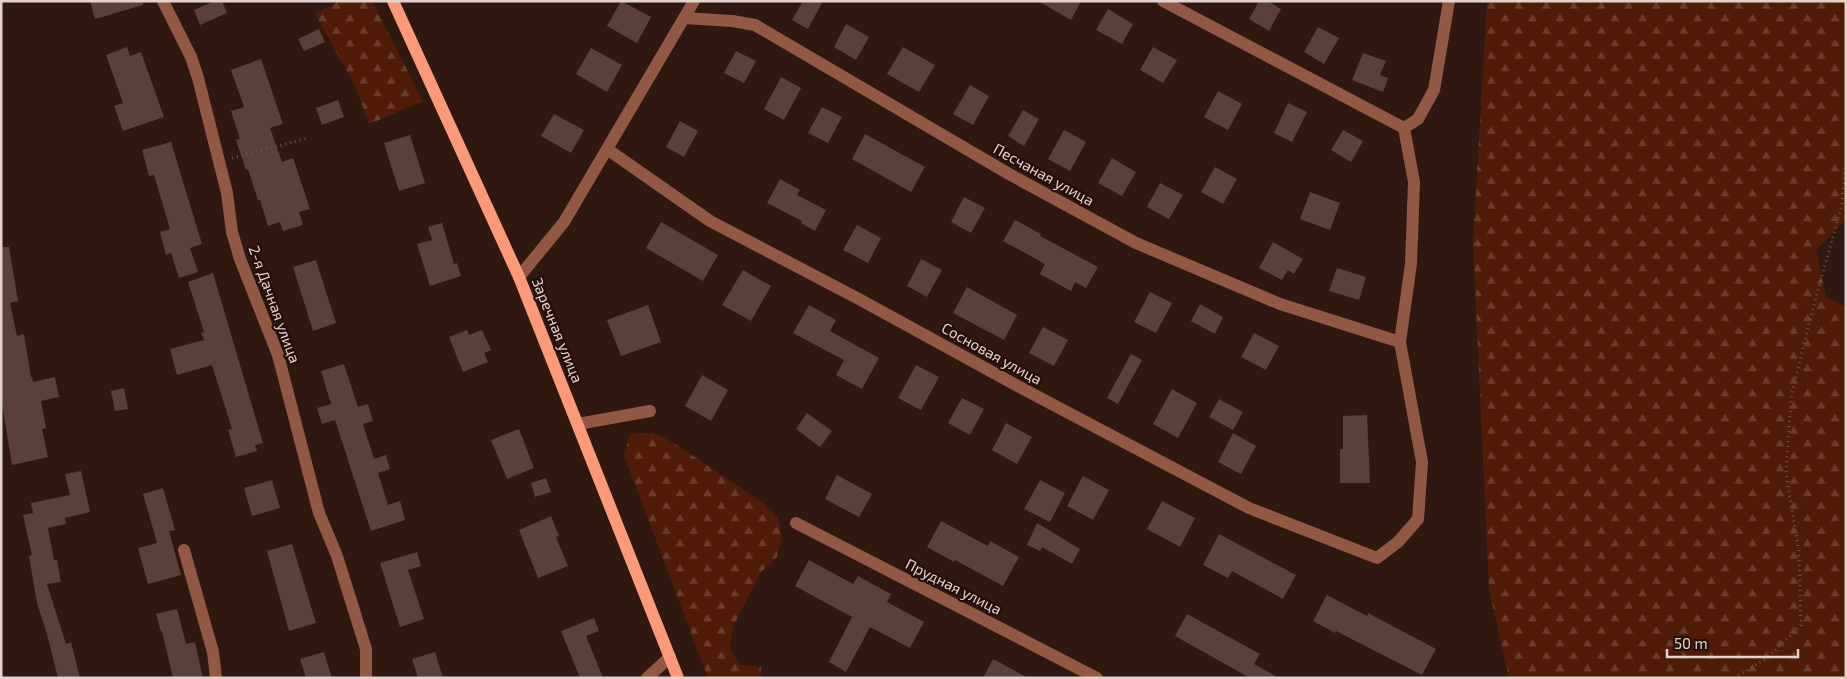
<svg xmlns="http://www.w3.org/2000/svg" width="1847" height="679" font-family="'Exo 2',sans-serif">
  <defs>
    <pattern id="forest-firs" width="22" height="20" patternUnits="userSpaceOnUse" patternTransform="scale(1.25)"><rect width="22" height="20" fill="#501c09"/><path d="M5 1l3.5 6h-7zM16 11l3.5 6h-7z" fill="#693c2c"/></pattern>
  </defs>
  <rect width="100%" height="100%" fill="#2e1810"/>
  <!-- forest -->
  <g fill="url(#forest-firs)">
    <polygon points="339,1 372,1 423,101 369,124 355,86 315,14"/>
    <polygon points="1487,1 1846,1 1846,219 1816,250 1826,297 1846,307 1846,678 1509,678 1489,590 1473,243"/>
    <polygon points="654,433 674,443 763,503 778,517 782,538 777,557 761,572 734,625 729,648 740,665 761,667 761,678 708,678 624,455 630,434"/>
  </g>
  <!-- building -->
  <g fill="#594038">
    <polygon points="90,1 143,1 143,5 95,19"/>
    <polygon points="214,1 222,1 227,13 200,25 194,10"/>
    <polygon points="621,1 651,17 637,43 607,26"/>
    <polygon points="803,1 823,1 808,29 792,20"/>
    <polygon points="1038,1 1081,1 1071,20"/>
    <polygon points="1259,1 1268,1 1281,9 1269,31 1249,19"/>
    <polygon points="1108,9 1133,24 1122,44 1096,30"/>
    <polygon points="846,24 869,37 856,60 834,47"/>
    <polygon points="1318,27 1339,38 1324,64 1304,52"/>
    <polygon points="319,29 325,42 304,51 298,39"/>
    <polygon points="127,47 130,56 141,52 164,117 123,131 114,106 123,103 106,55"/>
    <polygon points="903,47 935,65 919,92 887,74"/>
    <polygon points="1153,47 1177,60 1163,83 1140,70"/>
    <polygon points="591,48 622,65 607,92 576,74"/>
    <polygon points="736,51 756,61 744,83 724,73"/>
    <polygon points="1363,53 1386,61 1380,75 1388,78 1383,92 1352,80"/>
    <polygon points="261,59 283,124 270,128 282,162 293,158 310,209 299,212 303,225 283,231 280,222 268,226 260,200 258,200 248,169 246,170 236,140 240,139 231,111 244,107 231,70"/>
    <polygon points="781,77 801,88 784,120 764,109"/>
    <polygon points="970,85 989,96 973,125 953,114"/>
    <polygon points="1218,91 1242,104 1228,130 1204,117"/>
    <polygon points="338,100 344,117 322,125 316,108"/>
    <polygon points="1288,103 1307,112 1292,142 1274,133"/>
    <polygon points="822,107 842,117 828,143 808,133"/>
    <polygon points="1023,110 1039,119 1024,146 1008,136"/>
    <polygon points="554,114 584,130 571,153 541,136"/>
    <polygon points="680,121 698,131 684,157 666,147"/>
    <polygon points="1064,130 1086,142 1070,171 1048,159"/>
    <polygon points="1343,130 1363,141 1351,162 1331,150"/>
    <polygon points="865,134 925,167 911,192 852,159"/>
    <polygon points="410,135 425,183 399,191 384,143"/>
    <polygon points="171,142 202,244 190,248 198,272 179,278 171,253 166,255 160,232 170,229 154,175 149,176 142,150"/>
    <polygon points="1112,158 1136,172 1122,196 1098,183"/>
    <polygon points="1215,167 1237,179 1223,204 1201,192"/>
    <polygon points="780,179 800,190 797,195 826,210 815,231 801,223 802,221 767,203"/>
    <polygon points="1160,183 1183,195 1169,219 1147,207"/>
    <polygon points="1310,192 1340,203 1330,230 1300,219"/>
    <polygon points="964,197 985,208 971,233 951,222"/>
    <polygon points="1015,220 1041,234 1040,236 1098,267 1086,288 1075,282 1071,291 1040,274 1045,264 1003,241"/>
    <polygon points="661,222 718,255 703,281 646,248"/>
    <polygon points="442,223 454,264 457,263 461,276 430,286 417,244 432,240 428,227"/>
    <polygon points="857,225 881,238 868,263 843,250"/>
    <polygon points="1273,242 1303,259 1294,274 1288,270 1282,280 1259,268"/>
    <polygon points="1,247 9,247 18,301 10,303 17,336 24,334 31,377 32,377 33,382 55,377 59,397 41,401 46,428 42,429 48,457 12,465 1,397"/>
    <polygon points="921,259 942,270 927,297 907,286"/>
    <polygon points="316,260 336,323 313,331 293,267"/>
    <polygon points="1337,268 1366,277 1359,300 1329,291"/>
    <polygon points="743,270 771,286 751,321 722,305"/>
    <polygon points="213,273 263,443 255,445 257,451 236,457 228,430 232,429 212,365 177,375 170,349 204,340 201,333 204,332 188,282"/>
    <polygon points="967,287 1017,315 1004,340 953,313"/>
    <polygon points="1150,292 1172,303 1156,333 1134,322"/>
    <polygon points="1200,304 1223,317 1215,334 1191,321"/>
    <polygon points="648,305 661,342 621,356 607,320"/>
    <polygon points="809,305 836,320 830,331 879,358 862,389 836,375 844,360 793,333"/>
    <polygon points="1043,327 1068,340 1054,366 1029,353"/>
    <polygon points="467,330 469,335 482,330 491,350 484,353 488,362 463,372 449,337"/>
    <polygon points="1254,333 1279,346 1266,370 1241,357"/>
    <polygon points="1131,354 1142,360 1118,404 1107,398"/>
    <polygon points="344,364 358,407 368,404 373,421 363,424 374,459 386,455 390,469 378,473 388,505 400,501 405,520 371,531 335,420 322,424 317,408 331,404 321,371"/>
    <polygon points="916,365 939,377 921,410 898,398"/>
    <polygon points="702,375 728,390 711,421 685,406"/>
    <polygon points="124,388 128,409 115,411 111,391"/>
    <polygon points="1172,389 1197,403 1178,438 1153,424"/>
    <polygon points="962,398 984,409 970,435 948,423"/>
    <polygon points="1219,399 1243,412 1233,430 1209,417"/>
    <polygon points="807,413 832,431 820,447 796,429"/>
    <polygon points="1367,415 1370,483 1340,483 1340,449 1343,449 1343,416"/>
    <polygon points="1006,423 1032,437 1017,464 992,450"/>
    <polygon points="519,429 534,468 507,479 491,440"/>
    <polygon points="1233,433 1256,446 1241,474 1218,462"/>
    <polygon points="81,471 90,512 65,518 66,524 48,528 54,560 57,560 61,582 47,584 66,644 71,642 80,678 58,678 47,634 37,603 29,556 32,555 23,515 33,513 31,503 70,495 65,474"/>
    <polygon points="837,475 872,494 859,517 825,499"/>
    <polygon points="1083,476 1109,490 1093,520 1067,506"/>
    <polygon points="546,478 551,492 535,497 531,483"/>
    <polygon points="272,480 280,508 252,516 244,488"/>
    <polygon points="1040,480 1065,493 1050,522 1024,509"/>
    <polygon points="163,488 175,530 169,531 181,575 148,584 138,548 157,543 143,494"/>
    <polygon points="1162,501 1195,518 1180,547 1147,529"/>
    <polygon points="551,516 559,536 556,537 568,566 538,578 519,530"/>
    <polygon points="941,521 988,546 990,541 1019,557 1003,586 955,560 954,562 927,547"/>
    <polygon points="1037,523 1080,549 1072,564 1042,547 1040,551 1027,545"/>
    <polygon points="1219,534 1296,575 1283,599 1232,571 1228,578 1203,565"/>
    <polygon points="292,544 316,623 289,631 267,551"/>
    <polygon points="417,552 421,566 408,570 424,619 400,627 380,563"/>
    <polygon points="809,560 853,584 858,576 891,594 887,602 924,622 910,648 870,627 846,672 829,662 852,617 795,586"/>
    <polygon points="1327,595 1367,616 1368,613 1436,649 1422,675 1336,631 1335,633 1313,621"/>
    <polygon points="177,609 186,644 195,642 203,678 173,678 162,631 161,632 156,614"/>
    <polygon points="1187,614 1260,654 1254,664 1279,678 1250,678 1175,636"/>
    <polygon points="594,618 599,631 586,636 603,678 580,678 561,631"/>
    <polygon points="324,652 332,678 306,678 300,659"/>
    <polygon points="435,652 443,678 418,678 412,659"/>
    <polygon points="993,659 1028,678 983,678"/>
  </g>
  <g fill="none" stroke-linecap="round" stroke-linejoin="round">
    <!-- path -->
    <g stroke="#69554e" stroke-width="3" stroke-dasharray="1 4" stroke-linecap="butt">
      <polyline points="232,158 309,138"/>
      <polyline points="1734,678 1767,658 1801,625 1799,552 1786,474 1791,398 1809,323 1842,204 1846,155"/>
    </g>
    <!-- minor -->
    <g stroke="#935845" stroke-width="12">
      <polyline points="163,1 191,57 198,78 227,193 232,232 240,259 278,355 319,513 337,556 366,649 366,678"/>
      <polyline points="1163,1 1404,128"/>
      <polyline points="684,18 732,21 755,25 1009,174 1136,243 1280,304 1400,342"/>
      <polyline points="607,149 710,221 857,298 1027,391 1249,508 1377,558 1398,542 1418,519 1422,462 1400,342 1411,264 1414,182 1404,128 1418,119 1434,90 1449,1"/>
      <polyline points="519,277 564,222 694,1"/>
      <polyline points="578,424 650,411"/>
      <polyline points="796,523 1097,678"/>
      <polyline points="184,550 213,652 216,678"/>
      <polyline points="647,678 670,657"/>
    </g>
    <!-- major -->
    <polyline stroke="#fb9979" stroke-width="12" points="393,1 519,277 678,678"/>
  </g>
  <g text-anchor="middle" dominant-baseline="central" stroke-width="4.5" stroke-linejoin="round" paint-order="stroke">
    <!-- street labels -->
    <g font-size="15" fill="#e3d3ce" stroke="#230e08">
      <text transform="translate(1044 174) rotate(29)">Песчаная улица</text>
      <text transform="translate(275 304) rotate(70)">2-я Дачная улица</text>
      <text transform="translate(558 330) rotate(68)">Заречная улица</text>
      <text transform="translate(992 353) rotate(29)">Сосновая улица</text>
      <text transform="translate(954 586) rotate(27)">Прудная улица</text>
    </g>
  </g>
  <!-- border -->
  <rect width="1847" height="679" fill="none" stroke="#e3d3ce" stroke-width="5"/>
  <!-- scale -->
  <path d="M1667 649v8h131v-8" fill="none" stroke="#e3d3ce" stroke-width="2.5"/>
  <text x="1674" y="649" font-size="15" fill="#e3d3ce" stroke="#230e08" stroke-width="4" paint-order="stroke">50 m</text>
</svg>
